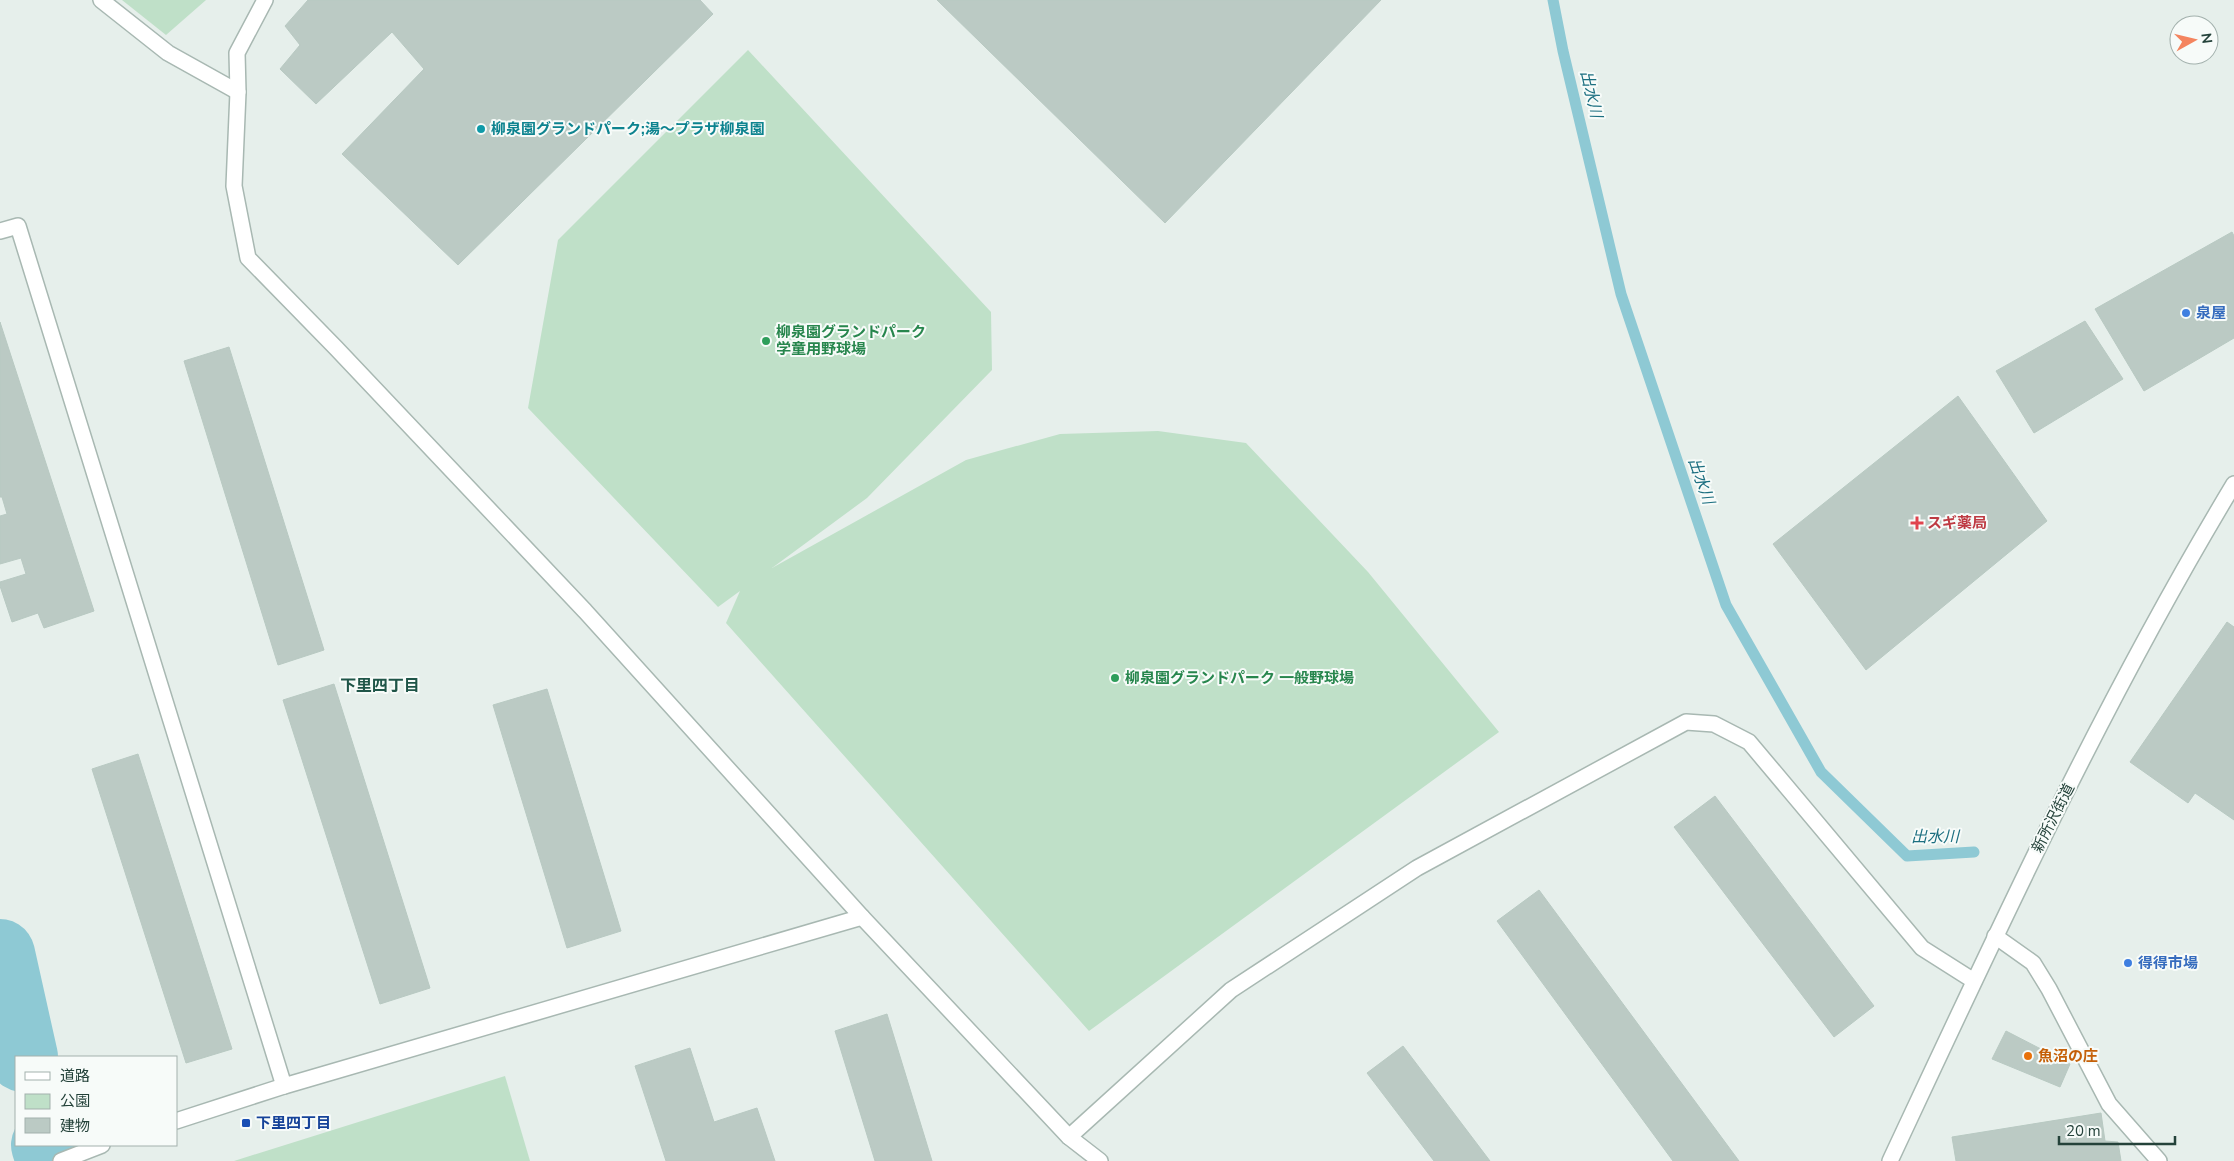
<svg xmlns="http://www.w3.org/2000/svg" width="2234" height="1161" font-family="'Nunito Sans','Noto Sans JP',sans-serif">
  <rect width="100%" height="100%" fill="#e6efeb"/>
  <!-- green -->
  <g fill="#bfe0c8">
    <polygon points="122,0 206,0 166,35"/>
    <polygon points="748,50 991,312 992,370 867,498 772,568 966,460 1060,434 1158,431 1246,443 1368,572 1499,732 1089,1031 726,623 740,591 718,607 528,408 558,240"/>
    <polygon points="505,1076 530,1161 234,1161"/>
  </g>
  <g fill="none" stroke-linecap="round" stroke-linejoin="round">
    <!-- stream -->
    <polyline stroke="#8ec9d4" stroke-width="11" points="1553,0 1563,51 1621,294 1726,605 1821,772 1907,856 1974,852"/>
    <!-- river -->
    <g stroke="#8ec9d4" stroke-width="70">
      <polyline points="0,954 23,1057"/>
      <polyline points="46,1145 51,1161"/>
    </g>
  </g>
  <!-- building -->
  <g fill="#bbcac4" stroke="#b8c9c2">
    <polygon points="308,0 700,0 713,14 458,265 342,154 424,69 392,32 316,104 280,69 300,45 285,26"/>
    <polygon points="937,0 1381,0 1165,223"/>
    <polygon points="2232,232 2234,236 2234,338 2144,391 2095,309"/>
    <polygon points="2085,321 2123,379 2034,433 1996,371"/>
    <polygon points="0,322 94,611 44,628 38,613 12,622 0,586 0,582 26,574 21,558 0,564 0,516 7,514 2,497 0,497"/>
    <polygon points="229,347 324,650 278,665 184,361"/>
    <polygon points="1958,396 2047,521 1866,670 1773,544"/>
    <polygon points="2227,622 2234,627 2234,820 2195,793 2188,803 2130,762"/>
    <polygon points="334,684 430,988 380,1004 283,700"/>
    <polygon points="547,689 621,931 567,948 493,705"/>
    <polygon points="138,754 232,1049 186,1063 92,769"/>
    <polygon points="1715,796 1874,1006 1834,1037 1674,827"/>
    <polygon points="1539,890 1739,1161 1673,1161 1497,921"/>
    <polygon points="887,1014 932,1161 875,1161 835,1031"/>
    <polygon points="2006,1031 2070,1064 2060,1087 1992,1059"/>
    <polygon points="1403,1046 1490,1161 1434,1161 1367,1073"/>
    <polygon points="690,1048 714,1122 757,1108 775,1161 666,1161 635,1066"/>
    <polygon points="2101,1113 2105,1141 2118,1142 2121,1161 1956,1161 1952,1137"/>
  </g>
  <g fill="none" stroke-linecap="round" stroke-linejoin="round">
    <defs>
      <g id="service">
        <polyline points="0,231 18,226 284,1086"/>
        <polyline points="1069,1137 1231,990 1417,868 1686,722 1714,724 1749,742 1922,948 1974,981"/>
      </g>
      <g id="minor">
        <polyline points="101,0 168,53 238,92"/>
        <polyline points="1995,936 2033,963 2049,989 2109,1104 2159,1161"/>
      </g>
      <g id="tertiary">
        <polyline points="265,0 237,53 238,92 234,186 248,258 336,348 585,611 862,917 1069,1137 1100,1161"/>
        <polyline points="176,1121 284,1086 862,917"/>
        <polyline points="61,1161 102,1145"/>
        <path d="M 1890,1161 C 1997,932 2103,701 2234,484"/>
      </g>
    </defs>
    <!-- service casing -->
    <use href="#service" stroke="#a8b8b2" stroke-width="18"/>
    <!-- minor casing -->
    <use href="#minor" stroke="#a8b8b2" stroke-width="18"/>
    <!-- tertiary casing -->
    <use href="#tertiary" stroke="#a8b8b2" stroke-width="18"/>
    <!-- service -->
    <use href="#service" stroke="#fff" stroke-width="15"/>
    <!-- minor -->
    <use href="#minor" stroke="#fff" stroke-width="15"/>
    <!-- tertiary -->
    <use href="#tertiary" stroke="#fff" stroke-width="15"/>
  </g>
  <!-- markers -->
  <circle fill="#0f9aa8" stroke="#f7fbf9" stroke-width="2" cx="481" cy="129" r="5"/>
  <g fill="#3f7fe0" stroke="#f7fbf9" stroke-width="2">
    <circle cx="2186" cy="313" r="5"/>
    <circle cx="2128" cy="963" r="5"/>
  </g>
  <g fill="#2e9e5b" stroke="#f7fbf9" stroke-width="2">
    <circle cx="766" cy="341" r="5"/>
    <circle cx="1115" cy="678" r="5"/>
  </g>
  <path fill="#e0444e" stroke="#f7fbf9" stroke-width="2" d="M1914.5 515.5h5v5h5v5h-5v5h-5v-5h-5v-5h5z"/>
  <circle fill="#e8710a" stroke="#f7fbf9" stroke-width="2" cx="2028" cy="1056" r="5"/>
  <rect fill="#1a4fb4" stroke="#f7fbf9" stroke-width="2" x="241" y="1118" width="10" height="10" rx="2.5"/>
  <g text-anchor="middle" dominant-baseline="central" stroke-width="4" stroke-linejoin="round" paint-order="stroke">
    <!-- culture labels -->
    <g font-size="15" font-weight="bold" fill="#0d838f" stroke="#f7fbf9" text-anchor="start">
      <text x="491" y="129">柳泉園グランドパーク;湯〜プラザ柳泉園</text>
    </g>
    <!-- shop labels -->
    <g font-size="15" font-weight="bold" fill="#366cbe" stroke="#f7fbf9" text-anchor="start">
      <text x="2196" y="313">泉屋</text>
      <text x="2138" y="963">得得市場</text>
    </g>
    <!-- leisure labels -->
    <g font-size="15" font-weight="bold" fill="#27864d" stroke="#f7fbf9" text-anchor="start">
      <text x="776" y="332">柳泉園グランドパーク<tspan x="776" dy="17">学童用野球場</tspan></text>
      <text x="1125" y="678">柳泉園グランドパーク 一般野球場</text>
    </g>
    <!-- health labels -->
    <g font-size="15" font-weight="bold" fill="#be3a42" stroke="#f7fbf9" text-anchor="start">
      <text x="1927" y="523">スギ薬局</text>
    </g>
    <!-- street labels -->
    <g font-size="15" fill="#24423a" stroke="#f7fbf9">
      <text transform="translate(2053 818) rotate(-63)">新所沢街道</text>
    </g>
    <!-- food labels -->
    <g font-size="15" font-weight="bold" fill="#c56008" stroke="#f7fbf9" text-anchor="start">
      <text x="2038" y="1056">魚沼の庄</text>
    </g>
    <!-- transit labels -->
    <g font-size="15" font-weight="bold" fill="#164399" stroke="#f7fbf9" text-anchor="start">
      <text x="256" y="1123">下里四丁目</text>
    </g>
    <!-- water labels -->
    <g font-size="16" font-style="italic" fill="#1c6f80" stroke="#f7fbf9">
      <text transform="translate(1591 94) rotate(77)">出水川</text>
      <text transform="translate(1701 481) rotate(71)">出水川</text>
      <text x="1935" y="837">出水川</text>
    </g>
    <!-- neighbourhood labels -->
    <g font-size="16" font-weight="bold" fill="#1f5548" stroke="#f7fbf9">
      <text x="380" y="686">下里四丁目</text>
    </g>
  </g>
  <!-- legend -->
  <rect x="15" y="1056" width="162" height="90" fill="#f7fbf9" stroke="#a3b1ad"/>
  <rect x="25" y="1072" width="25" height="8" fill="#ffffff" stroke="#a3b1ad"/>
  <text x="60" y="1081" font-size="15" fill="#24423a">道路</text>
  <rect x="25" y="1094" width="25" height="15" fill="#bfe0c8" stroke="#a3b1ad"/>
  <text x="60" y="1106" font-size="15" fill="#24423a">公園</text>
  <rect x="25" y="1118" width="25" height="15" fill="#bbcac4" stroke="#a3b1ad"/>
  <text x="60" y="1131" font-size="15" fill="#24423a">建物</text>
  <!-- north arrow -->
  <g transform="translate(2194 40) rotate(82)"><circle r="24" fill="#f7fbf9" stroke="#a3b1ad"/>
  <path d="M0-4L9 19L0 12L-9 19Z" fill="#f4845f"/>
  <text y="-8" font-size="14" font-weight="bold" text-anchor="middle" fill="#24423a">N</text>
  </g>
  <!-- scale -->
  <path d="M2059 1136v8h116v-8" fill="none" stroke="#24423a" stroke-width="2.5"/>
  <text x="2066" y="1136" font-size="15" fill="#24423a" stroke="#f7fbf9" stroke-width="4" paint-order="stroke">20 m</text>
</svg>
